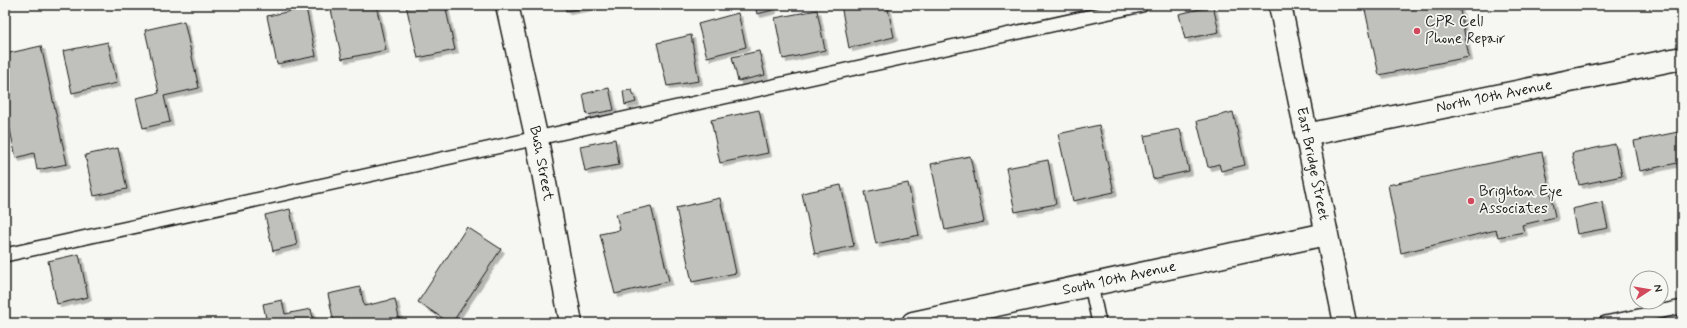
<svg xmlns="http://www.w3.org/2000/svg" width="1687" height="328" font-family="Mynerve,sans-serif">
  <defs>
    <filter id="shadow"><feDropShadow dx="3.5" dy="3.5" stdDeviation="0" flood-color="#0004"/></filter>
  </defs>
  <rect width="100%" height="100%" fill="#f6f6f2"/>
  <filter id="ink" filterUnits="userSpaceOnUse"><feTurbulence type="fractalNoise" baseFrequency=".025" numOctaves="2"/><feDisplacementMap in="SourceGraphic" scale="8" xChannelSelector="R" yChannelSelector="G"/><feConvolveMatrix kernelMatrix="1 2 1 2 8 2 1 2 1" color-interpolation-filters="sRGB"/></filter>
  <g filter="url(#ink)">
    <!-- building -->
    <g fill="#c0c0bd" stroke="#1c1c1c" filter="url(#shadow)">
      <polygon points="330,5 376,5 386,50 342,59"/>
      <polygon points="406,5 445,5 455,50 418,58"/>
      <polygon points="565,5 600,5 566,11"/>
      <polygon points="755,5 772,5 773,10 757,14"/>
      <polygon points="841,5 887,5 894,37 849,48"/>
      <polygon points="1364,5 1459,5 1469,57 1379,75"/>
      <polygon points="1213,6 1219,32 1185,39 1179,14"/>
      <polygon points="306,8 316,56 277,64 267,16"/>
      <polygon points="817,10 825,50 783,59 775,18"/>
      <polygon points="738,13 746,47 707,57 698,24"/>
      <polygon points="184,21 199,88 164,96 170,122 143,128 136,98 159,93 145,30"/>
      <polygon points="691,35 699,81 667,86 657,43"/>
      <polygon points="108,42 117,83 72,93 63,51"/>
      <polygon points="41,46 67,164 37,170 34,153 16,158 5,106 5,54"/>
      <polygon points="759,51 765,75 738,81 732,57"/>
      <polygon points="609,88 614,110 587,115 583,94"/>
      <polygon points="632,90 636,102 625,105 623,91"/>
      <polygon points="759,110 768,153 720,163 711,120"/>
      <polygon points="1233,112 1245,165 1221,171 1219,164 1208,167 1197,121"/>
      <polygon points="1099,125 1114,192 1073,201 1058,134"/>
      <polygon points="1180,129 1189,171 1153,179 1144,136"/>
      <polygon points="1678,132 1682,148 1682,162 1640,171 1634,141"/>
      <polygon points="615,139 619,165 585,171 580,146"/>
      <polygon points="1615,144 1622,176 1579,185 1572,153"/>
      <polygon points="118,148 127,189 94,196 85,155"/>
      <polygon points="1542,152 1555,217 1522,225 1524,232 1498,237 1496,230 1401,253 1388,185"/>
      <polygon points="970,156 984,222 945,230 931,164"/>
      <polygon points="1048,160 1056,204 1015,212 1006,168"/>
      <polygon points="908,183 919,235 876,244 865,192"/>
      <polygon points="841,185 854,246 815,254 802,193"/>
      <polygon points="720,198 736,273 692,282 676,208"/>
      <polygon points="1602,202 1608,228 1577,234 1572,209"/>
      <polygon points="651,206 669,281 615,294 600,234 620,230 616,214"/>
      <polygon points="290,209 297,245 273,251 265,215"/>
      <polygon points="467,227 501,249 452,323 450,323 418,302"/>
      <polygon points="79,254 88,297 57,304 48,261"/>
      <polygon points="360,287 364,306 395,299 400,323 334,323 328,294"/>
      <polygon points="282,300 285,314 311,309 314,323 267,323 263,304"/>
    </g>
    <g fill="none" stroke-linecap="round" stroke-linejoin="round">
      <defs>
        <g id="service">
          <polyline points="5,255 1142,5"/>
          <polyline points="1091,285 1099,323"/>
          <polyline points="1605,323 1682,307"/>
        </g>
        <g id="minor">
          <path id="s1" d="M 507,5 L 537,140 L 571,323"/>
          <path id="s2" d="M 1306,135 L 1682,58"/>
          <path id="s3" d="M 913,323 L 1326,234"/>
        </g>
        <g id="secondary">
          <path id="s4" d="M 1280,5 L 1345,323"/>
        </g>
      </defs>
      <!-- service casing -->
      <use href="#service" stroke="#1c1c1c" stroke-width="16"/>
      <!-- minor casing -->
      <use href="#minor" stroke="#1c1c1c" stroke-width="25"/>
      <!-- secondary casing -->
      <use href="#secondary" stroke="#1c1c1c" stroke-width="25"/>
      <!-- service -->
      <use href="#service" stroke="#f6f6f2" stroke-width="13"/>
      <!-- minor -->
      <use href="#minor" stroke="#f6f6f2" stroke-width="22"/>
      <!-- secondary -->
      <use href="#secondary" stroke="#f6f6f2" stroke-width="22"/>
    </g>
  </g>
  <!-- markers -->
  <g fill="#d1495b" stroke="#f6f6f2" stroke-width="1.5">
    <circle cx="1417" cy="31" r="4"/>
    <circle cx="1471" cy="201" r="4"/>
  </g>
  <g text-anchor="middle" dominant-baseline="central" stroke-width="3.5" stroke-linejoin="round" paint-order="stroke">
    <!-- poi labels -->
    <g font-size="15" fill="#1c1c1c" stroke="#f6f6f2" text-anchor="start">
      <text x="1425" y="22">CPR Cell<tspan x="1425" dy="17">Phone Repair</tspan></text>
      <text x="1479" y="192">Brighton Eye<tspan x="1479" dy="17">Associates</tspan></text>
    </g>
    <!-- street labels -->
    <g font-size="15" fill="#1c1c1c" stroke="#f6f6f2">
      <text stroke="none"><textPath href="#s2" startOffset="192">North 10th Avenue</textPath></text>
      <text stroke="none"><textPath href="#s1" startOffset="162">Bush Street</textPath></text>
      <text stroke="none"><textPath href="#s4" startOffset="162">East Bridge Street</textPath></text>
      <text stroke="none"><textPath href="#s3" startOffset="211">South 10th Avenue</textPath></text>
    </g>
  </g>
  <!-- margin -->
  <rect width="1687" height="328" fill="none" stroke="#f6f6f2" stroke-width="20"/>
  <rect x="10" y="10" width="1667" height="308" fill="none" stroke="#1c1c1c" stroke-width="1.5" filter="url(#ink)"/>
  <!-- north arrow -->
  <g transform="translate(1649 290) rotate(78)"><circle r="19" fill="#f6f6f2" stroke="#9f9f9c"/>
  <path d="M0-3L7 15L0 10L-7 15Z" fill="#d1495b"/>
  <text y="-6" font-size="11" font-weight="bold" text-anchor="middle" fill="#1c1c1c">N</text>
  </g>
</svg>
